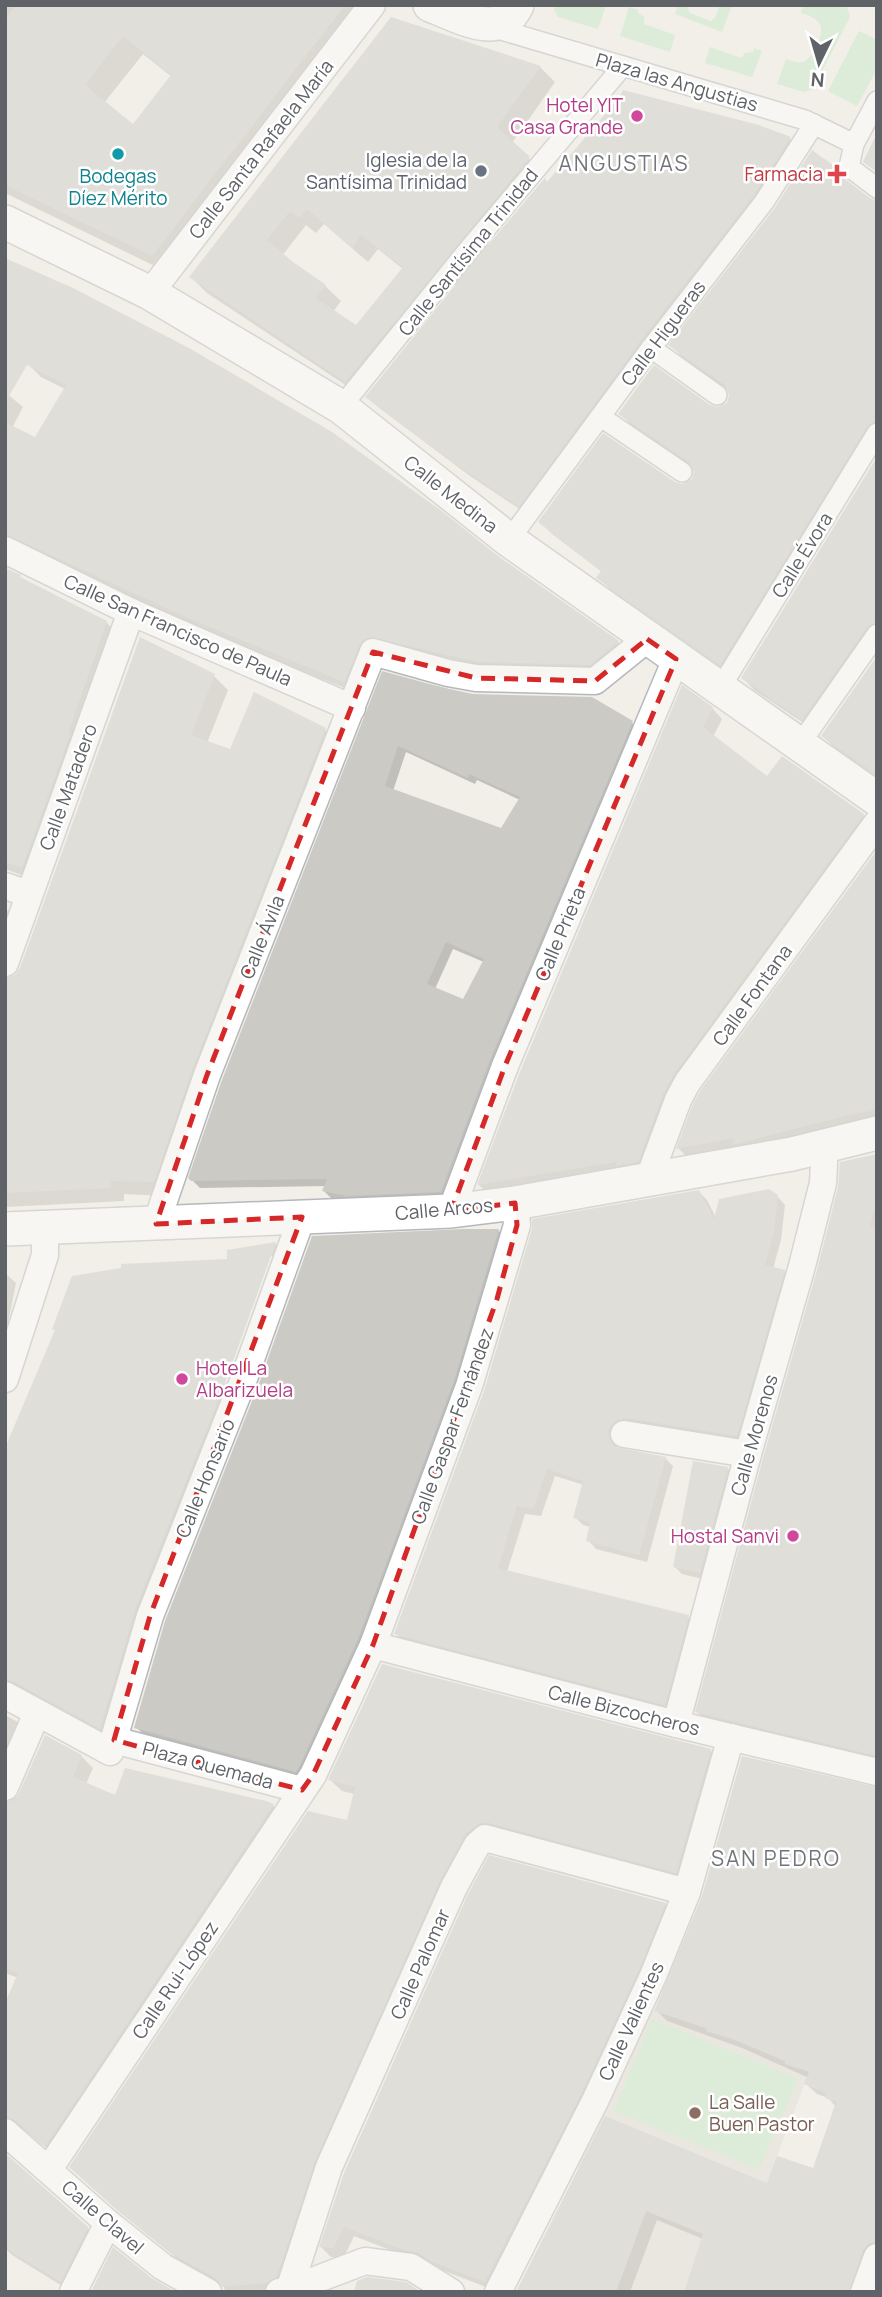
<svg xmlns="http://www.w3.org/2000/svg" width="882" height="2297" font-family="Manrope,sans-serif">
  <rect width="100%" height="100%" fill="#f1efe8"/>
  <!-- education -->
  <polygon fill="#e1ded6" points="647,2008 707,2029 706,2031 812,2065 777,2156 816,2169 877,2239 867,2264 827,2249 777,2292 585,2292 585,2172 571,2165"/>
  <!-- green -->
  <g fill="#c5e8c5">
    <polygon points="556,5 606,5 598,29 558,17 554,9"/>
    <polygon points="678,5 689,5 688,10 690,13 711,21 715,18 719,8 718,5 732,5 722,32 675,14"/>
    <path d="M 804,5 L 841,5 L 847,7 L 850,17 L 813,89 L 804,92 L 777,84 L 786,59 C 791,61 797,63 802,62 C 813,60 825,34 820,24 C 816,18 808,15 801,13 Z"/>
    <polygon points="629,7 638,10 638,13 644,17 644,24 675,35 670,52 620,36"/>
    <polygon points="859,31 877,40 877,69 857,106 828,91"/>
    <polygon points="710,47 741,58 745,53 753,52 754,48 762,51 752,77 705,63"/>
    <polygon points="652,2019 798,2079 759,2169 614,2111"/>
  </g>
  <!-- shadow -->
  <g fill="#0003" fill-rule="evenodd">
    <path d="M 5,5 L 349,5 L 366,22 L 171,274 L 5,193 ZM 143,54 L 172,77 L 134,126 L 104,103 Z"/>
    <path d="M 391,19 L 540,67 L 555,82 L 512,143 L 545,174 L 488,243 L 490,245 L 548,184 L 758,126 L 790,139 L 801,149 L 530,516 L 470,476 L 378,407 L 367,397 L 457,286 L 454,284 L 362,396 L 207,293 L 191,277 ZM 324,224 L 368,262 L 378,249 L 403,269 L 357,327 L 333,312 L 341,301 L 325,286 L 282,256 L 306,225 L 316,233 Z"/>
    <polygon points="836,169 850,186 869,199 877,202 877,440 732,675 610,589 598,577 602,572 551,533 540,521 674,484 682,486 693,481 696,472 693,467 631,425 620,413 709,407 717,409 728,404 731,395 728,390 682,357 671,345"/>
    <polygon points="28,364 497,557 618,642 631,655 603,677 492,675 384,649 357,693 205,632 26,548 5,554 5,392 23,407 12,428 36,440 65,389 41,377"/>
    <polygon points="877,460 877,640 814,730 754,690 743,678"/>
    <polygon points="5,570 25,582 106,622 119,635 35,880 5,869"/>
    <polygon points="877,659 877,777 834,747 823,736"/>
    <path d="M 384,673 L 473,695 L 632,723 L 639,730 L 449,1199 L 356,1203 L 331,1198 L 324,1191 L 326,1186 L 200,1188 L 190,1178 ZM 406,752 L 475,784 L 477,780 L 520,800 L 502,830 L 393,791 ZM 453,949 L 484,962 L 464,1001 L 435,989 Z"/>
    <polygon points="214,676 228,690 207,743 231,752 325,730 339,744 167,1196 124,1194 124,1201 5,1207 5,980 16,977"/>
    <polygon points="712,708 722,719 713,737 767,779 863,815 874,825 684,1084 649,1172 489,1195 479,1185 521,1072"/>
    <polygon points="877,851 877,1123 690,1160 679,1149 694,1107"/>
    <polygon points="5,909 21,923 5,968"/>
    <polygon points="877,1156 877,1763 708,1722 697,1712"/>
    <polygon points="699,1192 707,1200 716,1218 777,1196 785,1205 781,1240 773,1269 784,1271 792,1279 745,1443 616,1440 617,1449 665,1458 673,1466 647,1562 596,1549 588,1540 591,1527 583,1525 575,1517 584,1485 555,1476 541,1516 525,1514 507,1572 688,1617 696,1625 673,1712 404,1642 396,1634"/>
    <polygon points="499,1231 508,1240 463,1391 307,1781 146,1737 136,1727 313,1238"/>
    <path d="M 276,1244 L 287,1255 L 112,1739 L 5,1696 L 5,1452 L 229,1260 L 228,1252 ZM 269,1256 L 273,1256 L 227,1384 L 224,1383 Z"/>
    <polygon points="5,1273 16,1283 5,1338"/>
    <polygon points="727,1468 735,1476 707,1580 682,1574 675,1567"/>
    <polygon points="5,1715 16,1721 28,1732 5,1784"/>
    <polygon points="710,1750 722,1762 687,1883 493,1834 280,2292 225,2292 224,2287 185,2265 132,2222 83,2179 348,1822 355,1794 342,1791 330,1780"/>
    <polygon points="81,1756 93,1768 86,1784 116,1797 265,1802 273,1806 285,1817 57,2157 22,2128 11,2128 5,2133 5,2008 18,1978 5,1973 5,1804"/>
    <polygon points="877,1789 877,2256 861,2292 686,2292 703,2239 657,2220 630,2292 518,2292 606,2119 768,2185 814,2170 836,2107 828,2098 817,2094 806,2084 809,2078 742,2048 667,2021 656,2010"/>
    <polygon points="665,1904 675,1914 496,2291 442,2270 431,2263 416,2260 354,2236 344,2257 331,2257 321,2247"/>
    <polygon points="87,2228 99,2240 72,2292 12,2255 5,2248 5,2236"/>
  </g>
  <!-- building -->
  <g fill="#cccac5" fill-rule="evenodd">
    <path d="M 16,5 L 345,5 L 152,256 L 5,185 L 5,20 ZM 123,36 L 171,75 L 133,124 L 85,85 Z"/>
    <path d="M 391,17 L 541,66 L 497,127 L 530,157 L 345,382 L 189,277 ZM 307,209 L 352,248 L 361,235 L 403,267 L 356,325 L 316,298 L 326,285 L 293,262 L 267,240 L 290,211 L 299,218 Z"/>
    <polygon points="623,90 759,125 791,137 754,195 641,340 519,507 457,465 365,397 477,258 545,178 547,182 619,98"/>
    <polygon points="877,133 877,172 863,162"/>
    <polygon points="812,150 837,168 842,177 870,198 877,200 877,421 867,427 720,665 596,578 601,571 538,522 603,433 675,482 682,484 692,479 694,472 689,462 618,414 654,365 710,405 717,407 727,403 729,395 725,385 668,345 774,209"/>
    <polygon points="5,258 73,288 189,348 332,432 443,512 498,556 619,641 590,665 478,662 370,637 363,640 359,646 344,682 190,619 5,534 5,422 35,437 66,385 27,365 5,403"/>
    <polygon points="877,457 877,622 867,627 802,720 741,678"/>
    <polygon points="5,568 21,575 20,577 107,621 68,734 70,735 22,868 5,862"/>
    <polygon points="140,637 215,674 191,735 230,749 254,692 326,728 192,1070 154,1182 111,1181 111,1188 5,1193 5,978 15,975 20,968"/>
    <polygon points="877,656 877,775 821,736"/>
    <path d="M 382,671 L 444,688 L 473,694 L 592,697 L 633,721 L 490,1060 L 441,1192 L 347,1196 L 322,1191 L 327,1179 L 191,1181 L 188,1178 L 222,1080 ZM 398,746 L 468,778 L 469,774 L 520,797 L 501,828 L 385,786 ZM 446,942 L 484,959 L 463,999 L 427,984 Z"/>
    <polygon points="682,685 713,707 703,727 767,776 782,756 864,814 674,1074 663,1094 638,1162 616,1166 616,1162 477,1185 520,1072"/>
    <polygon points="877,850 877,1110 849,1115 732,1145 734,1138 676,1149 692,1106 700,1091"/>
    <polygon points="877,1154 877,1199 870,1226 877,1228 877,1756 695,1712 763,1458 817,1270 838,1187 840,1162"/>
    <polygon points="769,1189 778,1195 774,1231 765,1265 785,1270 737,1436 626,1418 618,1420 611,1425 608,1432 610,1440 615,1447 666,1457 639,1555 586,1541 590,1522 573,1518 583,1481 547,1469 533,1509 517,1506 498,1568 689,1615 665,1705 394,1634 484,1391 532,1229 532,1219 699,1190 714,1219 719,1199"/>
    <polygon points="463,1229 499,1229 454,1381 358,1639 299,1767 296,1772 134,1728 165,1621 258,1386 312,1236"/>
    <polygon points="276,1242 228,1375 135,1610 100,1729 13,1681 5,1679 5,1448 55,1330 52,1329 72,1276 121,1268 121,1264 227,1259 227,1250"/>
    <polygon points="693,1461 728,1467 700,1573 673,1567"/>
    <polygon points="382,1664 711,1749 676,1873 489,1823 481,1823 466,1833 440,1881 315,2161 277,2276 267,2283 222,2287 216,2278 172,2254 118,2211 69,2167 308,1811 347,1820 355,1787 328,1780"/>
    <polygon points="45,1735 82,1755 73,1777 115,1795 125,1768 266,1801 274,1804 45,2146 15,2120 5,2117 5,2003 18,1973 5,1968 5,1802 14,1800 19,1793"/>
    <polygon points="742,1756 877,1787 877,2242 868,2244 863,2251 849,2292 684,2292 703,2234 646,2211 616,2292 516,2292 605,2116 767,2183 777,2156 813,2168 836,2102 825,2098 827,2093 804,2084 809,2072 785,2064 785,2061 730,2038 706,2031 707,2028 654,2011 702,1896"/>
    <polygon points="489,1855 666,1903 639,1970 581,2094 485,2282 430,2261 419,2253 404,2250 344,2227 333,2248 319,2247 344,2173 468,1894"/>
    <polygon points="5,2153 88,2227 61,2282 5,2248"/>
    <polygon points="113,2247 153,2279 174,2291 91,2292"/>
    <polygon points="367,2277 406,2282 421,2292 354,2292 357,2281"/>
  </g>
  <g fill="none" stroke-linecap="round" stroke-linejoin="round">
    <defs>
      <g id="pedestrian">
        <polyline points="488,26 805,120 854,144 877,101"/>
        <polyline points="854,144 849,167 877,188"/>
        <polyline points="651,348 717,395"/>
        <polyline points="341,407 468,250 623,66"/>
        <polyline points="601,417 682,472"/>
        <polyline points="509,540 651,348 764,202 814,124"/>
        <polyline points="727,677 877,433"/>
        <polyline points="800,744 877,634"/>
      </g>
      <g id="minor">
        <polyline points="150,293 372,5"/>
        <polyline points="5,550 131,612 352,708"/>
        <polyline points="5,886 29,894"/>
        <polyline points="5,963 131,612"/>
        <polyline points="649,1178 678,1100 687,1083 877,823"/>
        <polyline points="451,1211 505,1066 676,659"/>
        <polyline points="156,1224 207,1075 373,652 448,673 476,678 595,681 647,639"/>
        <polyline points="5,1379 45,1255 45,1228"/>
        <polyline points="624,1434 748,1454"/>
        <polyline points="373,1645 676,1724 877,1772"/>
        <polyline points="5,1695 110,1752 150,1616 243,1381 302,1217"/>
        <polyline points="676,1724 748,1454 802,1266 823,1183 825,1145"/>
        <polyline points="114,1740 302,1790"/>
        <polyline points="5,1787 37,1713"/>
        <polyline points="5,2132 108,2223 163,2267 208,2292"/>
        <polyline points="49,2169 313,1775 373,1645 469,1386 517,1225 515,1203"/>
        <polyline points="289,2290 329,2167 454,1887 477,1845 485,1838 687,1892"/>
        <polyline points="73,2292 108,2223"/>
        <polyline points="279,2292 289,2290 365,2261 411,2267 451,2292"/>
        <polyline points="498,2292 595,2101 653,1976 687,1892 731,1737"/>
        <polyline points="864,2292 877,2257"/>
      </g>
      <g id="tertiary">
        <path d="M 430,5 C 458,15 500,42 517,5"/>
        <polyline points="5,222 150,293 341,407 509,540 877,799"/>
        <polyline points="5,1229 451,1211 515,1203 792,1154 877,1133"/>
      </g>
    </defs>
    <!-- pedestrian casing -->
    <use href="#pedestrian" stroke="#b5b8bc" stroke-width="22"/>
    <!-- minor casing -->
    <use href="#minor" stroke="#b5b8bc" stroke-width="29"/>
    <!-- tertiary casing -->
    <use href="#tertiary" stroke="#b5b8bc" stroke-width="36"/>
    <!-- pedestrian -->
    <use href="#pedestrian" stroke="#fff" stroke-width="19"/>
    <!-- minor -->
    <use href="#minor" stroke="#fff" stroke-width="26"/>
    <!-- tertiary -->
    <use href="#tertiary" stroke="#fff" stroke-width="33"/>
  </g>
  <!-- marked area -->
  <path d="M0 0H882V2297H0ZM 647,639 L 676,659 L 505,1066 L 451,1211 L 515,1203 L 517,1225 L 497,1299 L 373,1645 L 313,1775 L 302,1790 L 114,1740 L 150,1616 L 302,1217 L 156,1224 L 207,1075 L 373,652 L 476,678 L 595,681 Z" fill="#f1efe8" fill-opacity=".55" fill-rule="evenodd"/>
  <path fill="none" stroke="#d62828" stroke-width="5" stroke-dasharray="14 9" stroke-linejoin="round" d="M 647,639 L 676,659 L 505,1066 L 451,1211 L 515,1203 L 517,1225 L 497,1299 L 373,1645 L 313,1775 L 302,1790 L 114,1740 L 150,1616 L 302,1217 L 156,1224 L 207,1075 L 373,652 L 476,678 L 595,681 Z"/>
  <!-- markers -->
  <g fill="#d1479c" stroke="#fff" stroke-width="2.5">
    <circle cx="637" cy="116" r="7"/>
    <circle cx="182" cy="1379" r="7"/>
    <circle cx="793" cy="1536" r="7"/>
  </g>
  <circle fill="#0f9aa8" stroke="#fff" stroke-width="2.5" cx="118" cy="154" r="7"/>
  <circle fill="#6b7280" stroke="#fff" stroke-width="2.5" cx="481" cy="171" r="7"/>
  <path fill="#e0444e" stroke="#fff" stroke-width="2.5" d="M833.5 163.5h7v7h7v7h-7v7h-7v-7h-7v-7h7z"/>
  <circle fill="#8d6e63" stroke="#fff" stroke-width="2.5" cx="695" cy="2113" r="7"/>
  <g text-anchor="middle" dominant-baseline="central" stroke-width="5" stroke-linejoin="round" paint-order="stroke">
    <!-- street labels -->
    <g font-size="19" fill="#5f6368" stroke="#fff">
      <text transform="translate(677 82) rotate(16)">Plaza las Angustias</text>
      <text transform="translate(261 149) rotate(-52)">Calle Santa Rafaela María</text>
      <text transform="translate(468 252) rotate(-51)">Calle Santísima Trinidad</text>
      <text transform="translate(663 333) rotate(-53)">Calle Higueras</text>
      <text transform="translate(451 494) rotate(38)">Calle Medina</text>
      <text transform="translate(802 555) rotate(-58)">Calle Évora</text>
      <text transform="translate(178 630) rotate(24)">Calle San Francisco de Paula</text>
      <text transform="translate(68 787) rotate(-70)">Calle Matadero</text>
      <text transform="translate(560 934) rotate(-67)">Calle Prieta</text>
      <text transform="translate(262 937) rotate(-68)">Calle Ávila</text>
      <text transform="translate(752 995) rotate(-54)">Calle Fontana</text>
      <text transform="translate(444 1209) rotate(-5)">Calle Arcos</text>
      <text transform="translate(452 1426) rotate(-70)">Calle Gaspar Fernández</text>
      <text transform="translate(754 1435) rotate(-74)">Calle Morenos</text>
      <text transform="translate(205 1478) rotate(-68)">Calle Honsario</text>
      <text transform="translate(624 1710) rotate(14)">Calle Bizcocheros</text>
      <text transform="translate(208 1765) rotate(15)">Plaza Quemada</text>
      <text transform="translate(420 1964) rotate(-66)">Calle Palomar</text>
      <text transform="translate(175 1980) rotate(-56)">Calle Rui-López</text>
      <text transform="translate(631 2021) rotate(-65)">Calle Valientes</text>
      <text transform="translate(103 2217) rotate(41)">Calle Clavel</text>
    </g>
    <!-- hotel labels -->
    <g font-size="19" fill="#b23c85" stroke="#fff" text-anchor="end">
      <text x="623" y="105">Hotel YIT<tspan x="623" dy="22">Casa Grande</tspan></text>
      <text x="196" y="1368" text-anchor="start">Hotel La<tspan x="196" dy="22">Albarizuela</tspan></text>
      <text x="779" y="1536">Hostal Sanvi</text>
    </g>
    <!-- worship labels -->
    <g font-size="19" fill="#5b616d" stroke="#fff" text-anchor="end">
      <text x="467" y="160">Iglesia de la<tspan x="467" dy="22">Santísima Trinidad</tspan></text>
    </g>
    <!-- health labels -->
    <g font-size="19" fill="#be3a42" stroke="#fff" text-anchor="end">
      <text x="823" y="174">Farmacia</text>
    </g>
    <!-- culture labels -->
    <g font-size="19" fill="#0d838f" stroke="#fff">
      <text x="118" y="176">Bodegas<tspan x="118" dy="22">Díez Mérito</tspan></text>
    </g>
    <!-- education labels -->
    <g font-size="19" fill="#785e54" stroke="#fff" text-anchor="start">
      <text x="709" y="2102">La Salle<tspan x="709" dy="22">Buen Pastor</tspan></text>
    </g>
    <!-- neighbourhood labels -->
    <g font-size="21" letter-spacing="2" fill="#70757a" stroke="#fff">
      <text x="624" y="163">ANGUSTIAS</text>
      <text x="776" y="1858">SAN PEDRO</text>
    </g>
  </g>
  <!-- border -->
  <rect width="882" height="2297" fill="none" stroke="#5f6368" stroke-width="14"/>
  <!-- north arrow -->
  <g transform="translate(819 63) rotate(185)" stroke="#ffffff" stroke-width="5" paint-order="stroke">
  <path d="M0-5L12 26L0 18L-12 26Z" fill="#5f6368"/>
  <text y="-10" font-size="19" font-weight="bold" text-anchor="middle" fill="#5f6368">N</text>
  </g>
</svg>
